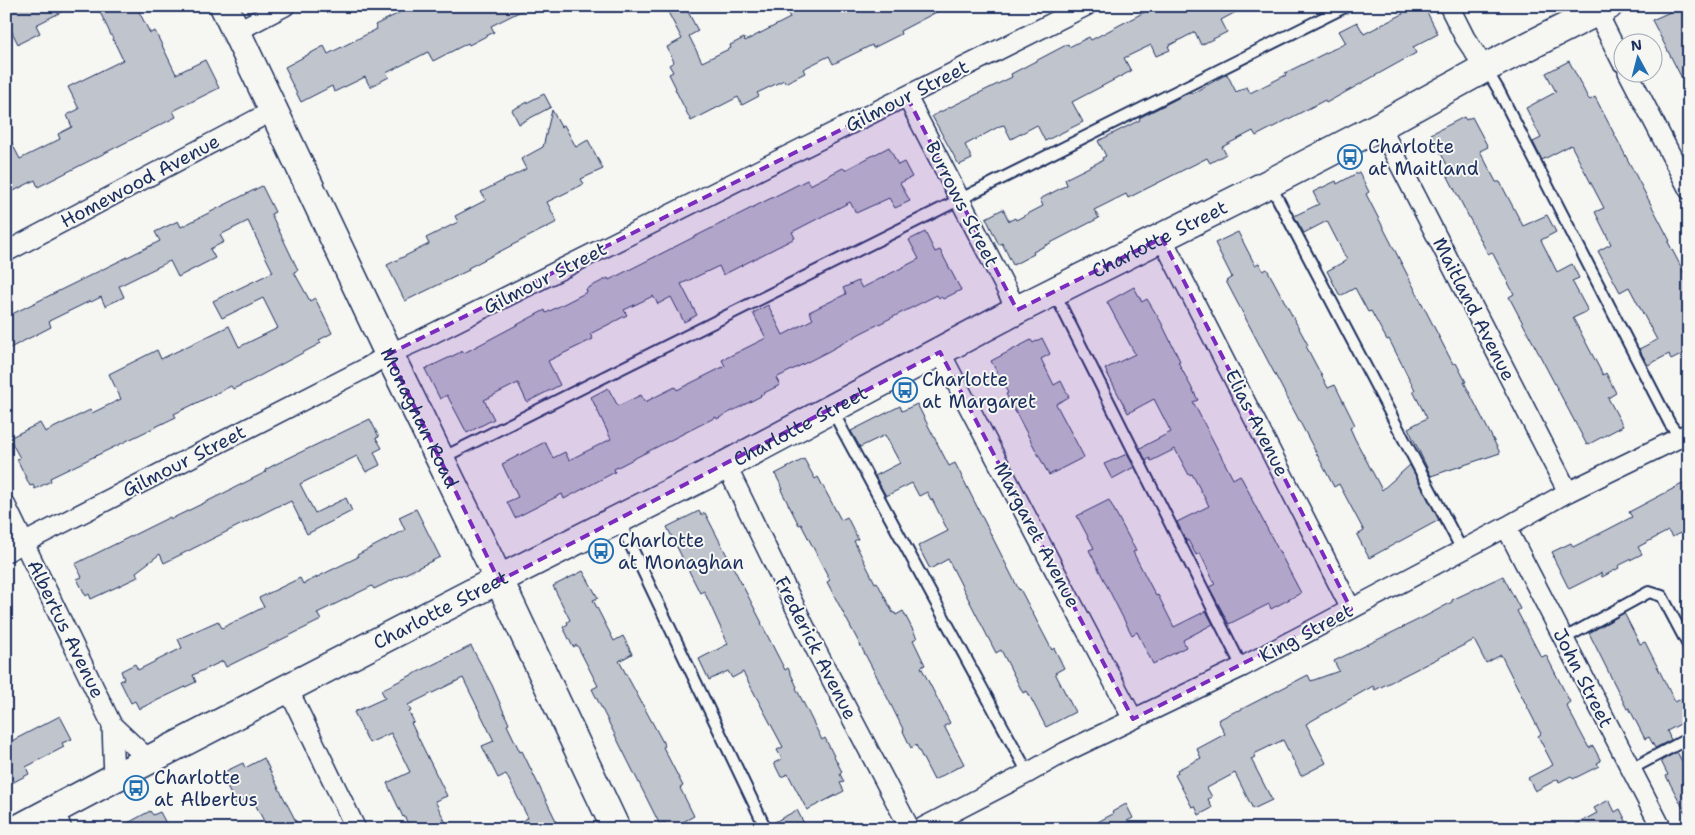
<svg xmlns="http://www.w3.org/2000/svg" width="1695" height="835" font-family="'Shantell Sans',sans-serif">
  <rect width="100%" height="100%" fill="#f6f6f2"/>
  <filter id="ink" filterUnits="userSpaceOnUse"><feTurbulence type="fractalNoise" baseFrequency=".02" numOctaves="2"/><feDisplacementMap in="SourceGraphic" scale="10" xChannelSelector="R" yChannelSelector="G"/><feConvolveMatrix kernelMatrix="1 2 1 2 8 2 1 2 1" color-interpolation-filters="sRGB"/></filter>
  <g filter="url(#ink)">
    <!-- building -->
    <g fill="#c0c4cd" stroke="#1b2f5e">
      <polygon points="6,6 73,6 36,25 40,33 18,44 6,20"/>
      <polygon points="97,6 136,6 150,33 155,31 176,74 205,60 219,88 173,111 176,117 89,161 38,187 35,180 6,195 6,132 20,159 60,139 58,134 72,127 67,115 79,109 68,87 123,60"/>
      <polygon points="413,6 531,6 491,26 494,32 469,45 468,43 433,61 428,52 386,73 389,77 370,87 365,77 334,92 332,86 301,102 288,76 289,75 285,67 324,46 328,54 377,29 375,25"/>
      <polygon points="681,6 685,6 698,31 689,36 702,62 731,48 730,45 744,38 745,41 790,18 785,6 948,6 900,31 901,34 873,48 872,45 833,64 829,56 803,69 805,73 785,83 784,80 757,93 759,96 742,105 738,97 691,121 675,89 676,88 669,74 673,72 669,65 674,62 667,47 682,39 668,12"/>
      <polygon points="1156,6 1247,6 1221,20 1227,32 1201,45 1195,32 1168,46 1170,50 1156,56 1151,45 1124,58 1131,71 1072,102 1083,122 1045,141 1037,125 1011,139 1004,125 1000,126 965,145 972,159 959,165 932,116 1012,77 1011,74 1068,44 1069,47 1089,37 1091,40"/>
      <polygon points="1409,6 1424,6 1438,34 1413,47 1416,53 1326,103 1325,100 1256,136 1253,131 1222,147 1226,154 1210,163 1207,158 1128,198 1126,194 1094,210 1099,218 1033,252 1034,254 1013,265 1002,243 999,245 986,218 1003,209 1009,221 1015,218 1016,220 1043,206 1040,199 1067,185 1065,179 1103,160 1102,158 1106,156 1098,141 1140,120 1139,118 1190,92 1191,94 1227,74 1236,92 1247,87 1250,93 1286,75 1285,73 1346,43 1339,31 1357,22 1364,34 1403,14 1401,10"/>
      <polygon points="1667,6 1689,6 1689,92 1652,20 1670,12"/>
      <polygon points="1569,61 1588,98 1590,100 1595,97 1670,241 1668,242 1689,282 1689,351 1671,360 1669,354 1648,365 1639,349 1657,340 1629,287 1620,292 1598,251 1611,244 1595,212 1604,208 1571,145 1542,160 1533,142 1541,138 1526,108 1556,92 1546,73"/>
      <polygon points="544,94 551,107 519,124 512,110"/>
      <polygon points="552,110 561,127 564,125 576,147 588,140 603,169 581,179 584,184 547,202 557,222 468,268 469,270 405,301 387,265 429,244 426,238 458,222 455,216 486,200 481,192 526,169 521,159 543,147"/>
      <polygon points="1464,117 1466,120 1472,117 1488,147 1480,151 1496,182 1500,182 1523,226 1547,215 1556,232 1541,240 1557,272 1572,264 1579,278 1572,281 1588,311 1573,318 1603,375 1606,373 1616,393 1608,398 1623,426 1587,445 1509,297 1514,294 1492,252 1488,254 1444,169 1448,167 1431,134"/>
      <polygon points="889,147 898,165 904,162 912,177 900,183 910,201 895,208 889,198 856,213 850,202 792,232 795,238 723,275 719,266 681,284 697,315 684,322 671,297 658,304 653,296 624,310 627,315 590,334 593,339 548,361 560,385 527,402 518,383 484,400 494,419 467,433 447,395 440,399 425,369 463,351 464,353 545,310 546,313 587,292 586,289 608,278 609,280 807,180 810,185 843,168 845,170"/>
      <polygon points="1359,172 1369,192 1366,194 1453,364 1456,363 1466,382 1464,382 1500,453 1431,476 1408,428 1427,418 1413,391 1415,390 1389,339 1387,340 1371,311 1368,312 1355,288 1340,296 1327,271 1347,260 1327,221 1304,233 1294,216 1319,204 1313,192 1336,181 1337,184"/>
      <polygon points="262,186 275,212 271,214 298,270 294,272 310,301 315,298 332,333 319,340 321,343 252,380 233,389 231,386 174,414 176,417 50,478 51,481 35,489 33,485 30,486 17,459 20,458 9,438 40,423 45,432 90,410 92,413 121,399 109,374 157,350 161,359 229,326 239,347 278,328 263,298 222,318 213,301 273,272 248,221 220,235 224,242 210,249 215,258 178,277 170,261 119,286 124,297 105,306 101,297 91,302 90,301 49,321 51,327 6,350 6,317 160,241 155,232 178,221 181,227"/>
      <polygon points="925,232 935,252 940,250 961,290 943,299 941,297 939,298 937,295 861,333 829,351 776,378 780,385 760,395 761,396 717,419 716,417 643,454 614,469 615,472 564,499 562,494 515,518 507,502 518,497 502,464 545,442 553,458 565,452 569,460 611,439 591,397 608,388 618,406 641,395 645,402 675,387 677,390 725,366 722,360 766,338 753,313 768,305 783,335 813,319 809,312 846,294 843,288 858,281 862,288 919,259 909,240"/>
      <polygon points="1238,232 1255,265 1259,263 1263,271 1267,269 1308,345 1306,346 1328,388 1335,385 1355,425 1350,428 1355,439 1382,490 1410,465 1439,520 1369,558 1357,535 1364,531 1339,484 1334,487 1226,281 1232,277 1215,243"/>
      <polygon points="1134,287 1142,302 1147,299 1161,322 1180,361 1178,362 1198,400 1193,402 1233,479 1240,475 1252,498 1251,498 1301,593 1271,609 1269,604 1229,624 1209,587 1215,584 1200,553 1196,555 1188,540 1186,541 1177,522 1209,506 1192,474 1189,475 1175,449 1151,461 1150,458 1146,461 1140,448 1171,432 1154,399 1128,413 1105,369 1135,354 1107,302"/>
      <polygon points="1042,338 1050,354 1041,359 1054,385 1061,381 1069,397 1056,404 1084,457 1049,475 1006,394 1008,393 991,361 1031,340 1033,343"/>
      <polygon points="917,404 949,466 955,463 1019,590 1020,589 1052,650 1054,648 1064,668 1055,673 1075,712 1046,727 1027,691 1023,693 1001,650 996,653 948,559 930,569 918,546 948,531 932,499 931,500 927,492 919,496 912,483 886,496 875,476 900,463 885,435 860,447 851,431 900,406 902,411"/>
      <polygon points="370,419 379,437 376,438 382,448 374,452 380,465 366,472 357,456 300,484 315,513 346,498 352,511 307,534 291,501 283,505 282,504 164,563 160,554 136,572 138,577 91,599 89,594 86,596 77,579 82,577 75,564 170,517 171,519 214,498 266,472 265,470 276,464"/>
      <polygon points="1127,454 1134,467 1112,479 1104,464"/>
      <polygon points="804,459 815,479 818,477 841,520 847,517 858,539 854,541 875,583 877,582 893,613 895,613 896,615 903,611 917,638 913,640 925,665 921,667 950,723 944,726 964,764 934,780 916,745 911,748 903,731 904,731 876,675 827,582 830,580 801,524 799,525 781,490 783,489 775,474"/>
      <polygon points="1684,483 1689,491 1689,529 1672,537 1668,531 1638,547 1642,554 1618,566 1619,568 1602,577 1601,573 1569,589 1553,557 1554,556 1552,552 1571,543 1573,547 1605,531 1632,517 1629,512"/>
      <polygon points="1109,500 1136,551 1133,552 1156,596 1158,595 1174,627 1206,611 1213,624 1183,640 1186,647 1153,664 1137,632 1132,635 1121,614 1089,550 1094,548 1077,516"/>
      <polygon points="416,509 440,557 374,589 372,586 317,613 321,620 226,667 223,661 193,675 196,682 139,709 135,701 131,703 120,681 124,679 121,671 135,664 138,670 182,648 178,639 218,621 222,628 264,607 259,598 300,578 303,584 358,557 357,555 405,530 399,517"/>
      <polygon points="699,511 701,515 705,513 762,623 761,623 785,670 788,668 797,687 796,688 822,740 825,738 842,772 840,774 844,782 840,783 844,791 807,810 788,774 781,777 774,763 782,759 777,750 783,747 743,672 732,678 728,671 709,680 699,659 728,644 704,591 700,593 667,527"/>
      <polygon points="583,571 598,598 593,600 614,641 623,636 632,654 619,661 665,746 663,747 683,786 680,788 694,816 683,822 686,829 668,829 664,822 660,825 592,689 598,686 577,645 573,647 563,627 568,624 567,622 570,620 553,586"/>
      <polygon points="1503,576 1520,609 1517,611 1540,655 1542,657 1546,655 1570,702 1566,705 1589,748 1593,746 1601,761 1597,763 1599,766 1573,779 1571,776 1559,782 1558,779 1535,791 1528,778 1553,765 1538,736 1541,734 1501,655 1486,663 1474,640 1375,690 1373,686 1306,724 1326,763 1301,776 1283,740 1254,754 1255,757 1251,759 1272,800 1253,809 1235,773 1207,788 1212,797 1208,799 1212,808 1199,815 1195,806 1192,807 1175,775 1178,773 1177,770 1201,758 1197,749 1225,734 1218,720 1238,710 1238,711 1308,675 1311,681 1339,671 1334,661 1426,616 1452,602 1452,600"/>
      <polygon points="1624,613 1640,644 1645,642 1675,702 1689,695 1689,714 1683,717 1686,721 1667,731 1671,740 1655,748 1649,737 1645,739 1629,708 1627,709 1589,633"/>
      <polygon points="471,646 492,685 509,724 507,725 520,752 522,751 560,829 505,829 528,818 506,774 498,778 482,746 494,741 463,678 408,705 411,711 409,712 414,722 411,723 447,796 435,801 449,829 411,829 404,816 403,817 387,783 410,772 391,733 369,743 354,712 385,698 381,690"/>
      <polygon points="60,716 72,739 62,743 64,747 26,767 29,774 10,784 6,776 6,744"/>
      <polygon points="1677,752 1683,763 1689,760 1689,819 1666,776 1668,775 1661,761"/>
      <polygon points="264,758 276,783 300,829 268,829 251,796 236,804 220,774 243,763 245,768"/>
      <polygon points="1609,800 1615,812 1620,809 1630,829 1567,829 1597,813 1594,808"/>
      <polygon points="1126,804 1133,818 1127,821 1131,829 1084,829 1113,814 1112,812"/>
      <polygon points="797,810 807,829 773,829 771,824"/>
      <polygon points="150,811 153,815 160,812 169,829 117,829"/>
    </g>
    <g fill="none" stroke-linecap="round" stroke-linejoin="round">
      <defs>
        <g id="service">
          <polyline points="1486,69 1498,89 1670,424 1680,437"/>
          <polyline points="1270,184 1462,550"/>
          <polyline points="1054,292 1242,667"/>
          <polyline points="832,409 843,431 1028,773"/>
          <polyline points="442,458 1347,6"/>
          <polyline points="619,521 766,829"/>
          <polyline points="1563,639 1649,592 1662,596 1689,647"/>
          <polyline points="1631,769 1689,738"/>
        </g>
        <g id="minor">
          <polyline points="1449,6 1465,38 1485,68"/>
          <polyline points="1597,12 1622,62"/>
          <polyline points="237,31 285,6"/>
          <polyline points="1628,72 1689,190"/>
          <polyline points="907,97 1017,310"/>
          <polyline points="1380,126 1568,492"/>
          <polyline points="1162,238 1351,609"/>
          <polyline points="6,252 274,110"/>
          <polyline points="940,352 1133,719"/>
          <polyline points="726,465 816,650 910,829"/>
          <polyline points="6,506 112,725 149,760"/>
          <polyline points="1506,527 1662,829"/>
          <polyline points="6,552 366,368 389,354 420,340 1086,6"/>
          <polyline points="288,689 356,829"/>
          <polyline points="112,725 114,778"/>
          <polyline points="54,810 62,829"/>
          <polyline points="920,829 1028,773 1065,752 1242,667 1506,527 1568,492 1689,433"/>
        </g>
        <g id="secondary">
          <path id="s1" d="M 224,6 L 389,354 L 490,561 L 616,829"/>
          <path id="s2" d="M 18,829 L 114,778 L 474,592 L 726,465 L 1017,310 L 1270,183 L 1380,126 L 1485,68 L 1608,6"/>
        </g>
      </defs>
      <!-- service casing -->
      <use href="#service" stroke="#1b2f5e" stroke-width="14"/>
      <!-- minor casing -->
      <use href="#minor" stroke="#1b2f5e" stroke-width="22"/>
      <!-- secondary casing -->
      <use href="#secondary" stroke="#1b2f5e" stroke-width="31"/>
      <!-- service -->
      <use href="#service" stroke="#f6f6f2" stroke-width="10"/>
      <!-- minor -->
      <use href="#minor" stroke="#f6f6f2" stroke-width="19"/>
      <!-- secondary -->
      <use href="#secondary" stroke="#f6f6f2" stroke-width="28"/>
    </g>
  </g>
  <!-- marked area -->
  <path fill="#7b2cbf" fill-opacity="0.2" stroke="#7b2cbf" stroke-width="4" stroke-dasharray="10 6" stroke-linejoin="round" d="M 907,97 L 1017,310 L 1162,238 L 1351,609 L 1133,719 L 940,352 L 499,581 L 389,354 Z"/>
  <!-- icons -->
  <defs>
    <symbol id="bus-ring" viewBox="-11 -11 22 22"><circle r="9.5" fill="#f6f6f2" stroke="#1f6fb2" stroke-width="1.5"/><path d="M-5-6H5V4H4V6H2V4H-2V6H-4V4H-5ZM-3.5-4V0h7V-4ZM-3.5 1.2v1.5H-2V1.2ZM2 1.2v1.5H3.5V1.2Z" fill="#1f6fb2"/></symbol>
  </defs>
  <g fill-rule="evenodd">
    <use href="#bus-ring" x="1336" y="143" width="28" height="28"/>
    <use href="#bus-ring" x="891" y="376" width="28" height="28"/>
    <use href="#bus-ring" x="587" y="537" width="28" height="28"/>
    <use href="#bus-ring" x="122" y="774" width="28" height="28"/>
  </g>
  <g text-anchor="middle" dominant-baseline="central" stroke-width="4" stroke-linejoin="round" paint-order="stroke">
    <!-- street labels -->
    <g font-size="19" fill="#1b2f5e" stroke="#f6f6f2">
      <text transform="translate(907 96) rotate(-27)">Gilmour Street</text>
      <text transform="translate(140 181) rotate(-28)">Homewood Avenue</text>
      <text transform="translate(962 204) rotate(63)">Burrows Street</text>
      <text stroke="none"><textPath href="#s2" startOffset="1285">Charlotte Street</textPath></text>
      <text transform="translate(545 278) rotate(-27)">Gilmour Street</text>
      <text transform="translate(1474 309) rotate(63)">Maitland Avenue</text>
      <text stroke="none"><textPath href="#s1" startOffset="456">Monaghan Road</textPath></text>
      <text transform="translate(1257 423) rotate(63)">Elias Avenue</text>
      <text stroke="none"><textPath href="#s2" startOffset="880">Charlotte Street</textPath></text>
      <text transform="translate(184 461) rotate(-27)">Gilmour Street</text>
      <text transform="translate(1037 535) rotate(62)">Margaret Avenue</text>
      <text stroke="none"><textPath href="#s2" startOffset="476">Charlotte Street</textPath></text>
      <text transform="translate(66 629) rotate(64)">Albertus Avenue</text>
      <text transform="translate(1306 633) rotate(-28)">King Street</text>
      <text transform="translate(816 648) rotate(63)">Frederick Avenue</text>
      <text transform="translate(1583 678) rotate(63)">John Street</text>
    </g>
    <!-- poi labels -->
    <g font-size="19" fill="#1b2f5e" stroke="#f6f6f2" text-anchor="start">
      <text x="1368" y="146">Charlotte<tspan x="1368" dy="22">at Maitland</tspan></text>
      <text x="922" y="379">Charlotte<tspan x="922" dy="22">at Margaret</tspan></text>
      <text x="618" y="540">Charlotte<tspan x="618" dy="22">at Monaghan</tspan></text>
      <text x="154" y="777">Charlotte<tspan x="154" dy="22">at Albertus</tspan></text>
    </g>
  </g>
  <!-- margin -->
  <rect width="1695" height="835" fill="none" stroke="#f6f6f2" stroke-width="25"/>
  <rect x="12" y="12" width="1670" height="810" fill="none" stroke="#1b2f5e" stroke-width="2" filter="url(#ink)"/>
  <!-- north arrow -->
  <g transform="translate(1638 58) rotate(353)"><circle r="24" fill="#f6f6f2" stroke="#9ea6b7"/>
  <path d="M0-4L9 19L0 12L-9 19Z" fill="#1f6fb2"/>
  <text y="-8" font-size="14" font-weight="bold" text-anchor="middle" fill="#1b2f5e">N</text>
  </g>
</svg>
